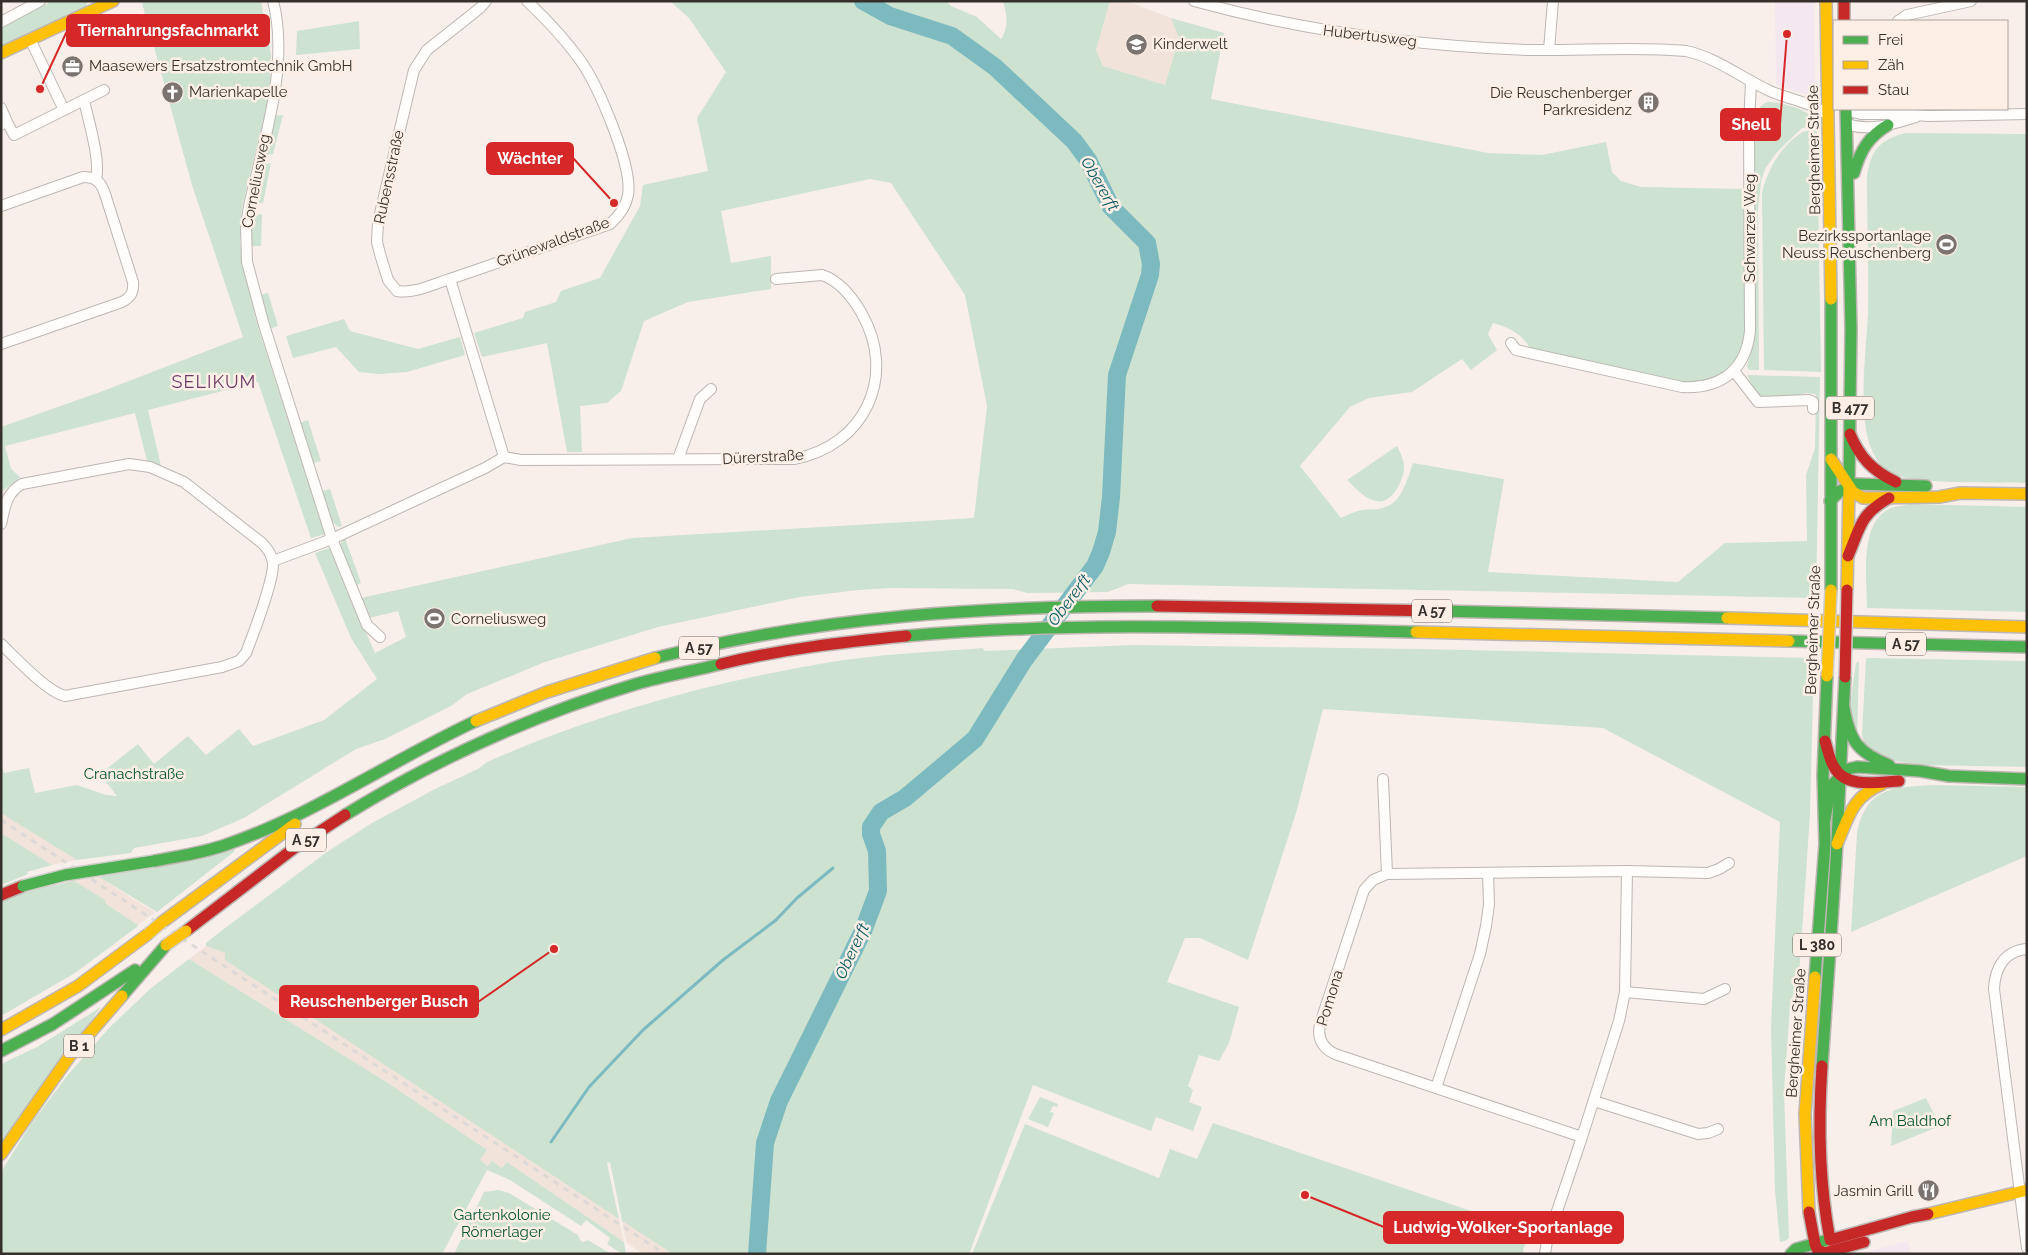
<svg xmlns="http://www.w3.org/2000/svg" width="2028" height="1255" font-family="Raleway,sans-serif">
  <rect width="100%" height="100%" fill="#f8efeb"/>
  <!-- commercial -->
  <g fill="#f4e7f0">
    <polygon points="1775,1 1814,1 1815,88 1812,94 1807,95 1776,85"/>
    <polygon points="1907,1241 1912,1254 1862,1254 1864,1253"/>
  </g>
  <!-- built -->
  <g fill="#f2e3da">
    <polygon points="1110,1 1126,1 1171,18 1179,38 1165,85 1103,66 1096,50"/>
    <polygon points="1,813 26,828 77,860 52,865 1,833"/>
    <polygon points="99,877 133,899 155,912 138,925 106,904 104,899 74,881"/>
    <polygon points="206,946 225,953 225,960 619,1219 624,1242 507,1162 502,1168 489,1166 480,1160 486,1150 388,1083 189,959"/>
    <polygon points="622,1221 673,1254 643,1254 627,1243"/>
  </g>
  <!-- green -->
  <g fill="#cde2d0">
    <polygon points="52,1 88,1 85,8 1,47 1,28"/>
    <polygon points="146,1 261,1 271,55 270,93 242,207 240,242 244,273 258,327 325,534 311,538 258,382 148,410 161,466 147,461 135,413 5,446 11,469 20,477 3,491 1,484 1,427 103,391 243,337 192,185 142,3"/>
    <path d="M 670,1 L 946,1 L 951,6 L 977,17 L 1001,39 C 1009,27 1007,15 1003,1 L 1110,1 L 1096,50 L 1103,66 L 1165,85 L 1179,38 L 1171,18 L 1224,33 L 1211,99 L 1488,153 L 1542,155 L 1606,142 L 1612,172 L 1621,181 L 1641,187 L 1745,189 L 1746,339 C 1733,372 1722,381 1686,383 L 1530,349 C 1523,334 1508,327 1493,323 L 1488,334 L 1497,350 L 1471,370 L 1462,359 L 1412,392 L 1369,398 L 1350,407 L 1300,466 L 1341,518 C 1348,515 1355,511 1363,510 C 1370,509 1377,510 1383,508 C 1402,503 1407,480 1413,463 L 1504,479 L 1488,572 L 1678,582 L 1725,543 L 1807,541 L 1806,475 L 1815,448 L 1816,394 L 1807,393 L 1779,399 L 1759,398 L 1747,375 L 1820,377 L 1816,598 L 1128,584 L 1108,592 L 1027,593 L 1013,589 L 892,588 L 858,590 L 800,597 L 658,627 L 545,662 L 467,694 L 451,706 L 385,739 L 356,749 L 244,818 L 202,836 L 134,848 L 131,853 L 77,860 L 1,813 L 1,763 L 4,773 L 29,768 L 35,793 L 77,785 L 106,795 L 117,796 L 100,774 L 138,744 L 154,764 L 188,736 L 206,755 L 239,729 L 253,746 L 324,720 L 377,679 L 351,638 L 315,553 L 329,548 L 375,653 L 406,637 L 398,611 L 369,618 L 361,598 L 632,538 L 974,518 L 987,406 L 965,295 L 891,183 L 870,179 L 721,211 L 731,263 L 771,256 L 771,289 L 688,302 L 644,321 L 621,391 L 607,403 L 580,406 L 582,452 L 567,452 L 547,343 L 482,357 L 474,333 L 523,318 L 525,312 L 556,302 L 561,291 L 600,278 L 640,206 L 643,185 L 708,171 L 697,118 L 726,72 L 689,18 Z"/>
    <polygon points="359,21 360,49 296,55 297,31"/>
    <path d="M 1767,102 C 1781,102 1815,110 1817,126 L 1802,128 L 1777,152 L 1765,169 L 1761,182 L 1758,209 L 1759,364 L 1759,370 L 1749,370 L 1747,366 L 1755,333 L 1755,118 L 1761,106 Z"/>
    <polygon points="283,115 273,154 265,155 274,116"/>
    <path d="M 1817,130 L 1821,372 L 1764,370 L 1762,193 C 1767,170 1781,146 1801,133 C 1805,130 1812,131 1817,130 Z"/>
    <path d="M 1906,133 L 2027,134 L 2027,483 C 1999,482 1912,485 1891,473 C 1878,465 1872,453 1868,439 C 1859,403 1866,352 1868,314 C 1869,269 1867,223 1867,177 C 1870,151 1880,139 1906,133 Z"/>
    <polygon points="271,163 263,203 253,203 262,165"/>
    <polygon points="262,214 261,246 251,246 252,216"/>
    <polygon points="268,293 278,326 269,329 259,295"/>
    <polygon points="344,319 350,331 418,349 460,337 465,355 407,372 379,374 359,372 336,347 293,358 286,336"/>
    <polygon points="308,420 321,461 313,463 300,423"/>
    <path d="M 1397,446 C 1400,452 1403,458 1404,465 C 1405,479 1392,505 1376,501 C 1364,499 1356,488 1347,480 Z"/>
    <polygon points="330,489 342,526 338,527 331,520 322,491"/>
    <path d="M 1910,504 L 2027,507 L 2027,612 L 1867,608 C 1867,579 1859,527 1887,510 C 1893,506 1903,506 1910,504 Z"/>
    <polygon points="345,538 361,583 353,587 339,546"/>
    <path d="M 1134,645 L 1422,649 L 1814,658 L 1810,814 L 1799,976 L 1790,1006 L 1784,1091 L 1789,1238 L 1785,1241 L 1780,1242 L 1775,1191 L 1771,1027 L 1780,822 L 1603,728 L 1323,709 L 1296,813 L 1248,960 L 1200,938 L 1185,938 L 1167,982 L 1239,1007 L 1229,1043 L 1219,1061 L 1199,1055 L 1188,1086 L 1193,1090 L 1189,1102 L 1202,1107 L 1193,1131 L 1156,1117 L 1151,1131 L 1033,1085 L 969,1254 L 673,1254 L 622,1221 L 610,1162 L 607,1163 L 619,1219 L 225,960 L 225,953 L 206,946 L 206,943 L 221,931 L 327,852 L 372,823 L 435,789 L 478,769 L 487,762 C 596,714 707,683 825,663 C 877,654 931,652 983,648 L 984,651 Z"/>
    <polygon points="1866,658 2027,661 2027,767 1924,765 1900,762 1883,758 1864,743 1862,734"/>
    <polygon points="1859,662 1857,738 1850,706 1856,663"/>
    <path d="M 1933,785 L 2027,787 L 2027,856 L 1851,932 L 1857,833 C 1867,786 1893,788 1933,785 Z"/>
    <polygon points="1,833 52,865 27,872 28,874 1,885"/>
    <polygon points="233,848 235,851 157,912 99,877"/>
    <polygon points="74,881 104,899 106,904 138,925 137,927 75,973 1,1016 1,903 22,892"/>
    <polygon points="189,959 388,1083 487,1150 480,1160 488,1166 492,1161 502,1168 507,1162 624,1242 626,1254 622,1254 607,1244 610,1238 586,1220 581,1226 510,1180 487,1170 442,1254 1,1254 1,1172 31,1124 67,1076 110,1027 150,989"/>
    <polygon points="101,1007 1,1143 1,1064 37,1047"/>
    <polygon points="1040,1097 1058,1104 1057,1107 1053,1106 1050,1112 1054,1113 1048,1127 1028,1119"/>
    <polygon points="1926,1098 1940,1126 1891,1146 1893,1111"/>
    <polygon points="1213,1123 1530,1231 1523,1250 1525,1254 972,1254 1025,1124 1159,1178 1170,1149 1197,1159"/>
    <polygon points="498,1190 509,1193 578,1235 580,1240 583,1242 588,1240 611,1254 454,1254 484,1192"/>
  </g>
  <g fill="none" stroke-linecap="round" stroke-linejoin="round">
    <!-- stream -->
    <polyline stroke="#7cbac0" stroke-width="3" points="551,1142 589,1087 643,1030 723,960 776,920 797,898 833,868"/>
    <!-- river -->
    <polyline stroke="#7cbac0" stroke-width="18" points="757,1254 765,1143 779,1101 863,931 878,891 877,851 871,834 871,827 881,812 905,798 975,739 1024,660 1095,566 1101,552 1107,532 1111,497 1117,375 1150,275 1151,264 1147,243 1111,207 1088,160 1074,141 995,67 952,36 890,16 863,1"/>
    <defs>
      <g id="street">
        <path d="M 273,1 C 290,65 263,143 249,206 L 246,226 L 247,262 L 264,325 L 332,539 L 367,625 L 380,637"/>
        <path d="M 486,1 L 480,8 L 427,50 L 414,70 L 378,222 L 377,242 L 380,254 L 388,280 L 397,291 C 415,294 433,284 450,279 L 504,457"/>
        <path d="M 1194,1 C 1303,31 1414,46 1527,50 C 1580,51 1633,46 1686,51 C 1718,58 1741,78 1770,91 C 1790,100 1811,102 1828,115"/>
        <polyline points="1898,21 1907,15 1971,1"/>
        <polyline points="1,22 40,1"/>
        <polyline points="30,39 64,110"/>
        <polyline points="1549,50 1553,1"/>
        <path d="M 84,100 C 88,119 101,161 96,179"/>
        <polyline points="1,108 7,122 2,124"/>
        <polyline points="1849,109 1853,112 1861,114 1901,114 1929,116 2027,114"/>
        <polyline points="7,122 14,135 104,90"/>
        <path d="M 1847,124 C 1870,132 1893,124 1916,117"/>
        <path d="M 1,206 L 83,177 C 96,177 101,182 105,194 L 133,282 C 134,292 131,297 122,302 L 1,344"/>
        <path d="M 450,279 L 610,224 C 619,216 626,207 628,195 C 633,166 598,85 580,60 C 565,39 546,19 527,1"/>
        <path d="M 1511,343 L 1516,350 L 1682,387 C 1720,389 1746,371 1750,331 L 1749,126 L 1751,81"/>
        <polyline points="1734,371 1758,402 1809,400 1813,402 1813,409"/>
        <polyline points="678,459 700,399 711,389"/>
        <path d="M 1,524 C 5,507 6,493 22,484 L 129,464 L 150,467 L 184,482 L 262,543 C 267,548 272,555 273,563 C 274,579 253,635 246,653 L 239,661 L 222,667 L 65,696 C 47,692 16,658 1,644"/>
        <path d="M 273,561 L 332,539 L 485,468 L 504,457 L 521,460 L 794,459 C 865,446 897,376 862,314 C 853,298 840,281 822,275 L 776,279"/>
        <polyline points="1383,779 1387,874"/>
        <polyline points="1627,871 1708,873 1719,869 1729,863"/>
        <path d="M 2027,949 C 2004,951 1995,968 1994,989 L 2027,1248"/>
        <polyline points="1625,992 1704,999 1725,989"/>
        <polyline points="1436,1088 1480,954 1486,926 1489,904 1488,873"/>
        <polyline points="1594,1101 1698,1134 1708,1133 1718,1129"/>
        <path d="M 1545,1254 L 1547,1241 L 1582,1137 L 1335,1054 C 1322,1048 1317,1038 1320,1024 L 1364,890 L 1373,880 L 1387,874 L 1627,871 L 1625,992 L 1619,1021 L 1582,1137"/>
      </g>
      <g id="fast">
        <polyline points="1846,109 1851,329 1849,488"/>
        <path d="M 1854,173 C 1860,151 1868,137 1888,125"/>
        <polyline points="1831,299 1831,590"/>
        <polyline points="1830,501 1840,491 1855,484 1926,486"/>
        <polyline points="1439,611 1727,618"/>
        <path d="M 906,636 C 1076,621 1246,628 1416,632"/>
        <polyline points="1789,641 2027,647"/>
        <path d="M 655,658 C 820,616 988,606 1157,606"/>
        <path d="M 1844,708 C 1850,741 1857,752 1889,765"/>
        <path d="M 345,815 C 436,759 533,715 636,684 C 664,676 693,671 721,664"/>
        <polyline points="1825,819 1831,786 1848,769 1857,767 1920,771 1949,776 2027,779"/>
        <path d="M 154,861 C 179,856 204,853 228,844 C 315,814 392,760 476,721"/>
        <polyline points="1815,977 1825,844 1823,775 1827,676"/>
        <polyline points="122,996 166,945"/>
        <polyline points="1,1051 53,1024 135,970"/>
        <polyline points="1822,1066 1836,861 1845,677"/>
        <polyline points="1791,1254 1796,1249 1824,1241"/>
      </g>
      <g id="slow">
        <polyline points="1826,1 1831,299"/>
        <polyline points="1,53 113,1"/>
        <polyline points="1831,459 1853,492 1863,498 1939,497 1961,493 2027,494"/>
        <polyline points="1847,590 1849,488"/>
        <polyline points="1727,618 2027,627"/>
        <polyline points="1416,632 1789,641"/>
        <polyline points="476,721 547,692 655,658"/>
        <path d="M 1837,844 C 1849,816 1852,797 1882,784"/>
        <polyline points="161,923 295,824"/>
        <polyline points="1,1030 78,986 148,934"/>
        <polyline points="1,1154 69,1057 122,996"/>
        <polyline points="1809,1212 1805,1114 1815,977"/>
        <polyline points="1928,1214 2027,1190"/>
      </g>
      <g id="jam">
        <polyline points="1844,1 1844,21"/>
        <path d="M 1850,434 C 1860,458 1873,471 1896,482"/>
        <path d="M 1848,556 C 1860,528 1860,514 1889,498"/>
        <polyline points="1157,606 1439,611"/>
        <path d="M 721,664 C 782,649 844,642 906,636"/>
        <path d="M 1825,741 C 1828,750 1829,759 1834,767 C 1846,789 1878,782 1899,781"/>
        <polyline points="1,895 23,886"/>
        <polyline points="186,931 293,849 345,815"/>
        <path d="M 1822,1066 C 1818,1125 1819,1182 1830,1240 L 1912,1217 L 1928,1214"/>
        <polyline points="1809,1212 1815,1244 1817,1249 1824,1253 1864,1242"/>
      </g>
    </defs>
    <!-- street casing -->
    <use href="#street" stroke="#bdb6b2" stroke-width="12"/>
    <!-- fast casing -->
    <use href="#fast" stroke="#bdb6b2" stroke-width="14"/>
    <!-- slow casing -->
    <use href="#slow" stroke="#bdb6b2" stroke-width="14"/>
    <!-- jam casing -->
    <use href="#jam" stroke="#bdb6b2" stroke-width="14"/>
    <!-- street -->
    <use href="#street" stroke="#fefdfc" stroke-width="10"/>
    <!-- fast -->
    <use href="#fast" stroke="#4caf50" stroke-width="11"/>
    <!-- slow -->
    <use href="#slow" stroke="#ffc107" stroke-width="11"/>
    <!-- jam -->
    <use href="#jam" stroke="#c62828" stroke-width="11"/>
    <!-- rail -->
    <polyline stroke="#dcd9d7" stroke-width="3" stroke-dasharray="6 6" stroke-linecap="butt" points="1,820 665,1254"/>
    <defs>
      <polyline id="fast-bridge" points="23,886 65,875 154,861"/>
      <g id="slow-bridge">
        <polyline points="1827,676 1831,590"/>
        <polyline points="148,934 161,923"/>
        <polyline points="166,945 186,931"/>
      </g>
      <polyline id="jam-bridge" points="1845,677 1847,590"/>
    </defs>
    <!-- fast-bridge casing -->
    <use href="#fast-bridge" stroke="#d0ccca" stroke-width="14" stroke-linecap="butt"/>
    <!-- slow-bridge casing -->
    <use href="#slow-bridge" stroke="#d0ccca" stroke-width="14" stroke-linecap="butt"/>
    <!-- jam-bridge casing -->
    <use href="#jam-bridge" stroke="#d0ccca" stroke-width="14" stroke-linecap="butt"/>
    <!-- fast-bridge -->
    <use href="#fast-bridge" stroke="#4caf50" stroke-width="11"/>
    <!-- slow-bridge -->
    <use href="#slow-bridge" stroke="#ffc107" stroke-width="11"/>
    <!-- jam-bridge -->
    <use href="#jam-bridge" stroke="#c62828" stroke-width="11"/>
  </g>
  <!-- icons -->
  <defs>
    <symbol id="school-disc" viewBox="-11 -11 22 22"><circle r="9.5" fill="#7a7370" stroke="#fdeee6"/><path d="M0-5L7-2L0 1L-7-2ZM-4 1L0 2.5L4 1V4Q0 6-4 4Z" fill="#fff"/></symbol>
    <symbol id="office-disc" viewBox="-11 -11 22 22"><circle r="9.5" fill="#7a7370" stroke="#fdeee6"/><path d="M-6-3h4V-5.5h4V-3h4V5H-6ZM-1-4.5V-3h2v-1.5ZM-6 0V1H6V0Z" fill="#fff"/></symbol>
    <symbol id="church-disc" viewBox="-11 -11 22 22"><circle r="9.5" fill="#7a7370" stroke="#fdeee6"/><path d="M-1.2-6h2.4v3.5h3.3v2.4h-3.3V6h-2.4V-.1h-3.3v-2.4h3.3Z" fill="#fff"/></symbol>
    <symbol id="building-disc" viewBox="-11 -11 22 22"><circle r="9.5" fill="#7a7370" stroke="#fdeee6"/><path d="M-4-6H4V6H1V3H-1V6H-4ZM-2.5-4.3h1.7v1.8h-1.7ZM.8-4.3h1.7v1.8H.8ZM-2.5-1h1.7V.8h-1.7ZM.8-1h1.7V.8H.8Z" fill="#fff"/></symbol>
    <symbol id="stadium-disc" viewBox="-11 -11 22 22"><circle r="9.5" fill="#7a7370" stroke="#fdeee6"/><path d="M0-5a6.5 5 0 1 0 0 10a6.5 5 0 1 0 0-10ZM-3.5-1.8h7v3.6h-7Z" fill="#fff"/></symbol>
    <symbol id="restaurant-disc" viewBox="-11 -11 22 22"><circle r="9.5" fill="#7a7370" stroke="#fdeee6"/><path d="M-5-6h1v4h1v-4h1v4h1v-4h1v5L-1.5 .5V6h-2V.5L-5-1ZM5-6V6H3V1.5H1.5Q1.5-4 5-6Z" fill="#fff"/></symbol>
  </defs>
  <g fill-rule="evenodd">
    <use href="#school-disc" x="1124" y="32" width="25" height="25"/>
    <use href="#office-disc" x="60" y="54" width="25" height="25"/>
    <use href="#church-disc" x="160" y="80" width="25" height="25"/>
    <use href="#building-disc" x="1636" y="90" width="25" height="25"/>
    <use href="#stadium-disc" x="1934" y="232" width="25" height="25"/>
    <use href="#stadium-disc" x="422" y="606" width="25" height="25"/>
    <use href="#restaurant-disc" x="1916" y="1178" width="25" height="25"/>
  </g>
  <g text-anchor="middle" dominant-baseline="central" stroke-width="5" stroke-linejoin="round" paint-order="stroke">
    <!-- shield labels -->
    <g fill="#fdeee6" stroke="#726964" stroke-width="1">
      <rect x="1826" y="396.5" width="48" height="23" rx="4"/>
      <rect x="1412" y="599.5" width="40" height="23" rx="4"/>
      <rect x="1886" y="632.5" width="40" height="23" rx="4"/>
      <rect x="679" y="636.5" width="40" height="23" rx="4"/>
      <rect x="286" y="828.5" width="40" height="23" rx="4"/>
      <rect x="1793" y="933.5" width="48" height="23" rx="4"/>
      <rect x="64" y="1034.5" width="30" height="23" rx="4"/>
    </g>
    <g font-size="14" font-weight="bold" fill="#36302d">
      <text x="1850" y="408">B 477</text>
      <text x="1432" y="611">A 57</text>
      <text x="1906" y="644">A 57</text>
      <text x="699" y="648">A 57</text>
      <text x="306" y="840">A 57</text>
      <text x="1817" y="945">L 380</text>
      <text x="79" y="1046">B 1</text>
    </g>
    <!-- street labels -->
    <g font-size="15" fill="#36302d" stroke="#fdeee6">
      <text transform="translate(1370 36) rotate(7)">Hubertusweg</text>
      <text transform="translate(1814 150) rotate(-91)">Bergheimer Straße</text>
      <text transform="translate(389 177) rotate(-78)">Rubensstraße</text>
      <text transform="translate(256 181) rotate(-79)">Corneliusweg</text>
      <text transform="translate(1750 228) rotate(-90)">Schwarzer Weg</text>
      <text transform="translate(553 242) rotate(-20)">Grünewaldstraße</text>
      <text transform="translate(763 457) rotate(-3)">Dürerstraße</text>
      <text transform="translate(1813 630) rotate(-88)">Bergheimer Straße</text>
      <text transform="translate(1330 998) rotate(-73)">Pomona</text>
      <text transform="translate(1796 1033) rotate(-86)">Bergheimer Straße</text>
    </g>
    <!-- poi labels -->
    <g font-size="15" fill="#36302d" stroke="#fdeee6" text-anchor="start">
      <text x="1153" y="44">Kinderwelt</text>
      <text x="89" y="66">Maasewers Ersatzstromtechnik GmbH</text>
      <text x="189" y="92">Marienkapelle</text>
      <text x="1632" y="93" text-anchor="end">Die Reuschenberger<tspan x="1632" dy="17">Parkresidenz</tspan></text>
      <text x="1931" y="236" text-anchor="end">Bezirkssportanlage<tspan x="1931" dy="17">Neuss Reuschenberg</tspan></text>
      <text x="451" y="619">Corneliusweg</text>
      <text x="1913" y="1191" text-anchor="end">Jasmin Grill</text>
    </g>
    <!-- park labels -->
    <g font-size="15" fill="#045631" stroke="#fdeee6">
      <text x="134" y="774">Cranachstraße</text>
      <text x="1910" y="1121">Am Baldhof</text>
      <text x="502" y="1215">Gartenkolonie<tspan x="502" dy="17">Römerlager</tspan></text>
    </g>
    <!-- water labels -->
    <g font-size="16" font-style="italic" fill="#055960" stroke="#fdeee6">
      <text transform="translate(1100 184) rotate(60)">Obererft</text>
      <text transform="translate(1069 600) rotate(-53)">Obererft</text>
      <text transform="translate(852 951) rotate(-65)">Obererft</text>
    </g>
    <!-- quarter labels -->
    <g font-size="18" letter-spacing="1" fill="#6f3968" stroke="#fdeee6">
      <text x="214" y="381">SELIKUM</text>
    </g>
  </g>
  <!-- callouts -->
  <path fill="none" stroke="#d62828" stroke-width="2" d="M40 89L67 31M1787 34L1780 124M614 203L573 158M554 949L478 1002M1305 1195L1384 1227"/>
  <g fill="#d62828" stroke="#fdeee6" stroke-width="2">
    <circle cx="40" cy="89" r="5"/>
    <circle cx="1787" cy="34" r="5"/>
    <circle cx="614" cy="203" r="5"/>
    <circle cx="554" cy="949" r="5"/>
    <circle cx="1305" cy="1195" r="5"/>
  </g>
  <g fill="#d62828" stroke="#d62828" stroke-width="2">
    <rect x="67" y="15" width="202" height="31" rx="5"/>
    <rect x="1721" y="109" width="59" height="31" rx="5"/>
    <rect x="487" y="143" width="86" height="31" rx="5"/>
    <rect x="280" y="986" width="198" height="31" rx="5"/>
    <rect x="1384" y="1212" width="239" height="31" rx="5"/>
  </g>
  <g font-size="16" text-anchor="middle" font-weight="bold" fill="#fff">
    <text x="168" y="36">Tiernahrungsfachmarkt</text>
    <text x="1751" y="130">Shell</text>
    <text x="530" y="164">Wächter</text>
    <text x="379" y="1007">Reuschenberger Busch</text>
    <text x="1503" y="1233">Ludwig-Wolker-Sportanlage</text>
  </g>
  <!-- border -->
  <rect width="2028" height="1255" fill="none" stroke="#36302d" stroke-width="5"/>
  <!-- legend -->
  <rect x="1833" y="20" width="175" height="90" fill="#fdeee6" stroke="#ada29c"/>
  <rect x="1843" y="36" width="25" height="8" fill="#4caf50" stroke="#ada29c"/>
  <text x="1878" y="45" font-size="15" fill="#36302d">Frei</text>
  <rect x="1843" y="61" width="25" height="8" fill="#ffc107" stroke="#ada29c"/>
  <text x="1878" y="70" font-size="15" fill="#36302d">Zäh</text>
  <rect x="1843" y="86" width="25" height="8" fill="#c62828" stroke="#ada29c"/>
  <text x="1878" y="95" font-size="15" fill="#36302d">Stau</text>
</svg>
